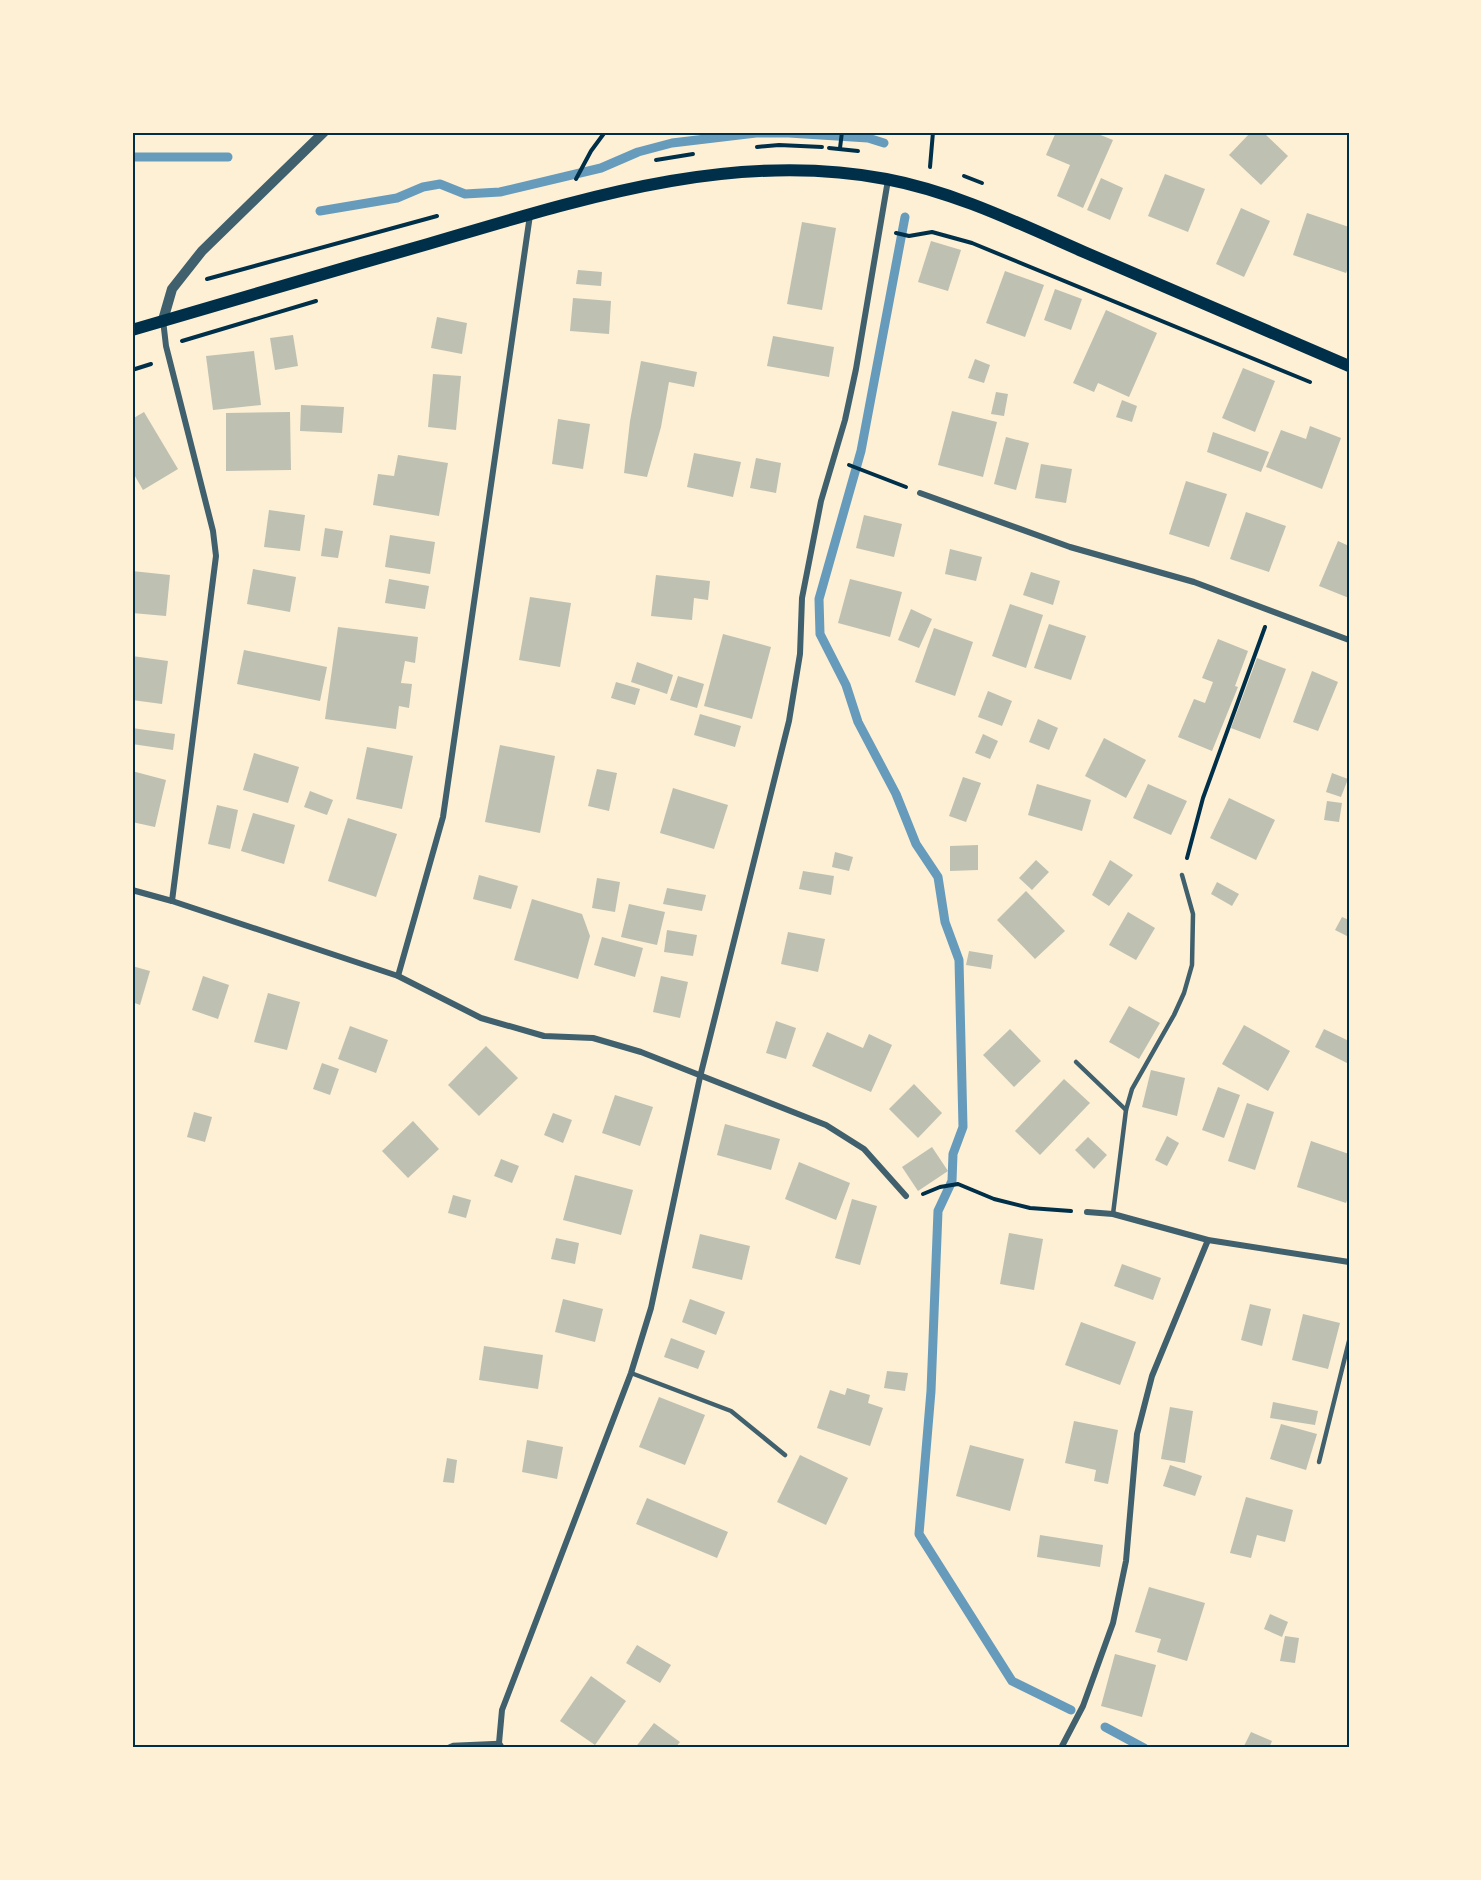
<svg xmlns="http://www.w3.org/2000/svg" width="1481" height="1880" font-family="'Alegreya Sans',sans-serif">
  <rect width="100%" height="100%" fill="#fdf0d5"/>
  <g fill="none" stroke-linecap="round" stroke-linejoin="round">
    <!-- stream -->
    <g stroke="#669bbc" stroke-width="9">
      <polyline points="132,157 228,157"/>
      <polyline points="320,211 397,198 423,187 440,184 465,194 500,192 601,168 638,152 672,143 756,133 789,133 868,138 884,143"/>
      <polyline points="905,217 861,451 819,599 820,634 846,685 858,722 896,794 916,844 938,877 945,922 959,960 963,1127 953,1154 952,1181 938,1211 931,1391 919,1534 1012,1681 1071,1710"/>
      <polyline points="1105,1727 1144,1748"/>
    </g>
  </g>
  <!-- building -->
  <g fill="#bec0b2">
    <polygon points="1056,132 1093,132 1113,140 1083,208 1057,196 1070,165 1046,155"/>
    <polygon points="1251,132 1263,132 1288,156 1261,185 1229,155"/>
    <polygon points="1165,174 1205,189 1188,232 1148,216"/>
    <polygon points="1101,178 1123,188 1110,220 1087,210"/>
    <polygon points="1241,208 1270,221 1244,277 1216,264"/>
    <polygon points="1307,213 1349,227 1349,266 1346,273 1293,255"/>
    <polygon points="802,222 836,228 822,310 787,304"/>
    <polygon points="931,241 961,250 948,291 918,282"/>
    <polygon points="578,270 602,272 601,286 576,284"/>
    <polygon points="1005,271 1044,285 1025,337 986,323"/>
    <polygon points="1055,289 1082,299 1071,330 1044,320"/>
    <polygon points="573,298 611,301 609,334 570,331"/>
    <polygon points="1106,310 1157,333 1129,397 1098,383 1094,392 1073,383"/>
    <polygon points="437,317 467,323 462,354 431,348"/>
    <polygon points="293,335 298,366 275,370 270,338"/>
    <polygon points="773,336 834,347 829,377 767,366"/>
    <polygon points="254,351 261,405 213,410 206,356"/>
    <polygon points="975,359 990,365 984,383 968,378"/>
    <polygon points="641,361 697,372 694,387 669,382 661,427 647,477 624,473 630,421"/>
    <polygon points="1243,368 1275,381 1255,432 1222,418"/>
    <polygon points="433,374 461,376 456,430 428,427"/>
    <polygon points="996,392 1008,394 1004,416 991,414"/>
    <polygon points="1122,400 1137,406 1132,422 1116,417"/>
    <polygon points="301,405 344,407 342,433 300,431"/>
    <polygon points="952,411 997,422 983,477 938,465"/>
    <polygon points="144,412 178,469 143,490 132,471 132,419"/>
    <polygon points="290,412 291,470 226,471 226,413"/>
    <polygon points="558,419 590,424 583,469 552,464"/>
    <polygon points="1310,426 1341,438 1322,489 1266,467 1281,430 1306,439"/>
    <polygon points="1213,432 1269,452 1261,472 1207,452"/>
    <polygon points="1006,437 1029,443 1016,490 994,484"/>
    <polygon points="694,453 741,462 733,497 687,487"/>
    <polygon points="398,455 448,463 439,516 373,505 378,474 394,476"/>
    <polygon points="756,458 781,463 776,493 750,488"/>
    <polygon points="1041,464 1072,469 1066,503 1035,498"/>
    <polygon points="1186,481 1227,494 1209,547 1169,534"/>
    <polygon points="269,510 305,515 300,551 264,547"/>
    <polygon points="1246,512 1286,526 1269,572 1230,559"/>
    <polygon points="864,515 902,524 894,557 856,548"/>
    <polygon points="325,528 343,531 338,558 321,556"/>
    <polygon points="390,535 435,542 430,574 385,567"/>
    <polygon points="1338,541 1349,546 1349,598 1319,586"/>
    <polygon points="950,549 982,557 976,581 945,574"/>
    <polygon points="253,569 296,577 290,612 247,604"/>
    <polygon points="132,571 170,575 166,616 132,613"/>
    <polygon points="1031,572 1060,581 1053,605 1023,595"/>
    <polygon points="656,575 710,581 708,600 694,598 692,620 651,616"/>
    <polygon points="389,579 429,586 425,609 385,603"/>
    <polygon points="850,579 902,592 890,637 838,623"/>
    <polygon points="530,597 571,603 560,667 519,660"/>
    <polygon points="1010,604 1043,615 1026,668 992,656"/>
    <polygon points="911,609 932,619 919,648 898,640"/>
    <polygon points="1049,624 1086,636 1071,680 1034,668"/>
    <polygon points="338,627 418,637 415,663 405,661 401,683 412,684 409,708 399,706 396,729 325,719"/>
    <polygon points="934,628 973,642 955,696 915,682"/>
    <polygon points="723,634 771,647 752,719 704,706"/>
    <polygon points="1218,639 1248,651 1235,686 1238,687 1212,751 1178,737 1194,699 1205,703 1213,682 1202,678"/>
    <polygon points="244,650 327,667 320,701 237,684"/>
    <polygon points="132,656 168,661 162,704 132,700"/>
    <polygon points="1257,658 1286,669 1260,739 1231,728"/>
    <polygon points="637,662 673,675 667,694 631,682"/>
    <polygon points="1312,671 1338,682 1318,731 1293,722"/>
    <polygon points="678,676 704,684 697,708 670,700"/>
    <polygon points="616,682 640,689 635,705 611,698"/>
    <polygon points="988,691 1012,701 1002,726 978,717"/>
    <polygon points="700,714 741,726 735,747 694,735"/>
    <polygon points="1038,719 1058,728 1049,750 1029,742"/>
    <polygon points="132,728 175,734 173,750 132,744"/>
    <polygon points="983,734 998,741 990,759 975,753"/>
    <polygon points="1104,738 1146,760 1126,798 1085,776"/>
    <polygon points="500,745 555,756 540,833 485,822"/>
    <polygon points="367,747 413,756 402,809 356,799"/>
    <polygon points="254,753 299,767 288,803 243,790"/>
    <polygon points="597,769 617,773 609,811 588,806"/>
    <polygon points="132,771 166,780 155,827 132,822"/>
    <polygon points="1332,773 1348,779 1341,797 1326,792"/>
    <polygon points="963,777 981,783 966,822 949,816"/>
    <polygon points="1037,784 1091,800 1082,831 1028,815"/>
    <polygon points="1148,784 1187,801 1171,835 1133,818"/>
    <polygon points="673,788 728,805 714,849 660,833"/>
    <polygon points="310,791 333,800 327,815 304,807"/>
    <polygon points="1229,798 1275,820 1256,860 1210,838"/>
    <polygon points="1327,801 1342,803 1339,822 1324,820"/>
    <polygon points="217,805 238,810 230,849 208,844"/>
    <polygon points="253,813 295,825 284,864 241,851"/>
    <polygon points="348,818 397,834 376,897 328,881"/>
    <polygon points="978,845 978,870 950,871 950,846"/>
    <polygon points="835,852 853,857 849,871 832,867"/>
    <polygon points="1036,860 1049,872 1032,890 1019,878"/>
    <polygon points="1110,860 1133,875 1109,906 1092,895"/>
    <polygon points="803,871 834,876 831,895 799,889"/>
    <polygon points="479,875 518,886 511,909 473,899"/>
    <polygon points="597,878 620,882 615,912 592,908"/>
    <polygon points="1217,882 1239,894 1232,906 1211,894"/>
    <polygon points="667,888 706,895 702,911 663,904"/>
    <polygon points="1026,891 1065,931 1035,959 997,920"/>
    <polygon points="532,899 582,914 590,936 578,979 514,960"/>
    <polygon points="629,904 665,912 657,945 621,937"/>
    <polygon points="1128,912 1155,928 1136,960 1109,945"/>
    <polygon points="1342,917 1349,920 1349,937 1335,930"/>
    <polygon points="667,930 697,935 693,956 664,952"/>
    <polygon points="788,932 825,939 818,972 781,964"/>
    <polygon points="602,937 643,948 635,977 594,965"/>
    <polygon points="969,951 993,955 991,969 966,965"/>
    <polygon points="132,966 150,971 140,1005 132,1002"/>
    <polygon points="203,976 229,985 218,1019 192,1010"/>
    <polygon points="661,976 688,982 680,1018 653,1012"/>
    <polygon points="268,993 300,1002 287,1050 254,1042"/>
    <polygon points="1129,1006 1160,1023 1139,1059 1109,1042"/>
    <polygon points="776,1021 796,1028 786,1059 766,1053"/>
    <polygon points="1244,1025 1290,1051 1268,1091 1222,1064"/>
    <polygon points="350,1026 388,1040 376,1073 338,1059"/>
    <polygon points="1010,1029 1041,1061 1014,1087 983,1055"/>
    <polygon points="1324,1029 1349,1041 1349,1064 1315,1047"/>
    <polygon points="827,1032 863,1048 869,1034 892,1045 871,1092 812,1066"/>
    <polygon points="486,1046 518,1078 479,1116 448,1085"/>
    <polygon points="322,1063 339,1069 330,1095 313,1089"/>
    <polygon points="1151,1070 1185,1078 1177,1116 1142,1107"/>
    <polygon points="1064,1079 1090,1103 1040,1155 1015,1131"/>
    <polygon points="914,1084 942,1113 918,1138 889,1109"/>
    <polygon points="1218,1087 1240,1095 1224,1138 1202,1130"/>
    <polygon points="615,1095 653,1107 640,1146 602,1133"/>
    <polygon points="1247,1103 1274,1112 1255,1170 1228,1161"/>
    <polygon points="194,1112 212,1117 205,1142 187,1137"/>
    <polygon points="553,1113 572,1120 563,1143 544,1135"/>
    <polygon points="413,1121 439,1149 408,1178 382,1151"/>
    <polygon points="725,1124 780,1139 771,1170 717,1155"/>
    <polygon points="1167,1136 1179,1143 1167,1166 1155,1160"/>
    <polygon points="1088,1137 1107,1155 1094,1169 1075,1150"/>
    <polygon points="1311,1141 1349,1154 1349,1195 1346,1203 1297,1187"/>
    <polygon points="932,1147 948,1171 918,1191 902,1167"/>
    <polygon points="501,1159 519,1166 512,1183 494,1176"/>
    <polygon points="799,1162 850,1183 836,1220 785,1199"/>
    <polygon points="575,1175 633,1190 621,1235 563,1220"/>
    <polygon points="453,1195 471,1200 466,1218 448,1213"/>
    <polygon points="852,1199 877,1206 860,1265 835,1258"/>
    <polygon points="1009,1233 1043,1239 1034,1290 1000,1284"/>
    <polygon points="700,1234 750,1246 742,1280 692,1268"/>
    <polygon points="556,1238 579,1243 575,1264 551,1259"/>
    <polygon points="1122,1264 1161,1278 1153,1300 1114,1286"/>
    <polygon points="563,1299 603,1309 595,1342 555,1332"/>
    <polygon points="690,1299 725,1312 716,1335 682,1322"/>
    <polygon points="1250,1304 1271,1309 1262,1346 1241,1340"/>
    <polygon points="1303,1314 1340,1323 1328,1369 1292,1360"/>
    <polygon points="1081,1322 1136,1342 1120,1385 1065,1365"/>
    <polygon points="671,1338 705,1351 698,1369 664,1357"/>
    <polygon points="484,1346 543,1355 538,1389 479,1380"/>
    <polygon points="887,1371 908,1373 905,1391 884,1388"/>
    <polygon points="847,1388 870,1395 868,1403 883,1408 870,1446 817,1428 830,1390 845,1395"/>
    <polygon points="659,1397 705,1415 685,1465 639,1447"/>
    <polygon points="1273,1402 1318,1411 1315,1425 1270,1418"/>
    <polygon points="1170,1407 1193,1411 1185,1463 1161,1459"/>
    <polygon points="1074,1421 1118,1430 1108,1484 1094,1481 1096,1470 1065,1463"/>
    <polygon points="1281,1424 1317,1434 1306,1470 1270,1459"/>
    <polygon points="527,1440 563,1447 557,1479 522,1472"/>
    <polygon points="970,1445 1024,1459 1010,1511 956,1496"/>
    <polygon points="800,1455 848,1478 826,1525 777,1502"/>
    <polygon points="447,1458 457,1460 454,1483 443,1482"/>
    <polygon points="1170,1465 1202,1476 1195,1496 1163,1486"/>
    <polygon points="1246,1497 1293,1510 1285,1542 1257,1535 1251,1558 1230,1553"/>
    <polygon points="647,1498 728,1532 717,1558 636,1524"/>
    <polygon points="1040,1535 1103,1545 1100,1567 1037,1557"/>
    <polygon points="1149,1587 1205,1603 1187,1661 1157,1652 1161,1639 1135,1632"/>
    <polygon points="1270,1614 1288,1622 1282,1637 1264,1629"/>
    <polygon points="1285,1636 1299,1638 1295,1663 1280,1661"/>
    <polygon points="637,1645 671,1665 660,1683 626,1663"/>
    <polygon points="1115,1654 1156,1665 1142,1717 1101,1706"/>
    <polygon points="591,1676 626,1701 595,1745 560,1721"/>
    <polygon points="654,1723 680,1742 675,1748 635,1748"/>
    <polygon points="1251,1732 1272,1741 1269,1748 1244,1746"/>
  </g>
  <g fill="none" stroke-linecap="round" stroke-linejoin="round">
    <!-- path -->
    <g stroke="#003049" stroke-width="4">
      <polyline points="757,147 779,145 822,147"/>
      <polyline points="829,148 858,151"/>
      <polyline points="840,148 842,132"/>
      <polyline points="656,160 693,154"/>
      <polyline points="930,167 933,132"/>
      <polyline points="964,176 982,183"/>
      <polyline points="576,179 591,151 605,132"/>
      <polyline points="896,233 909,236 932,232 972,243 1310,382"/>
      <polyline points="207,279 437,216"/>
      <polyline points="182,341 316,301"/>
      <polyline points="132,370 151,364"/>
      <polyline points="849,465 906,487"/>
      <polyline points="1187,858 1203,798 1265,627"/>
      <polyline points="923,1194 940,1187 958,1184 994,1199 1030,1208 1071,1211"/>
    </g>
    <!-- service -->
    <g stroke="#3f606c" stroke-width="4.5">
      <polyline points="1076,1062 1126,1110"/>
      <polyline points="1113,1214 1126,1110 1132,1089 1174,1015 1184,993 1192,965 1193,914 1182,875"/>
      <polyline points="631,1373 731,1411 785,1455"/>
      <polyline points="1319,1462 1349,1341"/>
      <polyline points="446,1748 453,1745 499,1743"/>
    </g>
    <!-- minor -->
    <g stroke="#3f606c" stroke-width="6">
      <polyline points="163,320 166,346 213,531 216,556 172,901"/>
      <polyline points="920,493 1070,547 1194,582 1349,640"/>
      <polyline points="132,890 172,901 398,976 481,1018 544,1036 593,1038 641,1052 826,1125 864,1149 906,1196"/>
      <polyline points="398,976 443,817 530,215"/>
      <polyline points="1087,1212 1113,1214 1208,1240 1349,1262"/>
      <polyline points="502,1748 499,1743 502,1710 631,1373 651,1308 700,1077 789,721 800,654 802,598 821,501 845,420 856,369 888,180"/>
      <polyline points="1061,1748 1083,1706 1113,1623 1126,1561 1137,1434 1152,1376 1208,1240"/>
    </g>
    <!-- tertiary -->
    <polyline stroke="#3f606c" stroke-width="10" points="163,320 172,289 202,251 324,132"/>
    <!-- secondary -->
    <path stroke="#003049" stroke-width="12" d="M 132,330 C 230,301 329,272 428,244 C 575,201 730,149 886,179 C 955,192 1020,224 1084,252 C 1172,290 1261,328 1349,366"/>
  </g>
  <!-- border -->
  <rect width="1481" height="1880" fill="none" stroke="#fdf0d5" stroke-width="267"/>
  <rect x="134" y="134" width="1214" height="1612" fill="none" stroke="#003049" stroke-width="2"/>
</svg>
